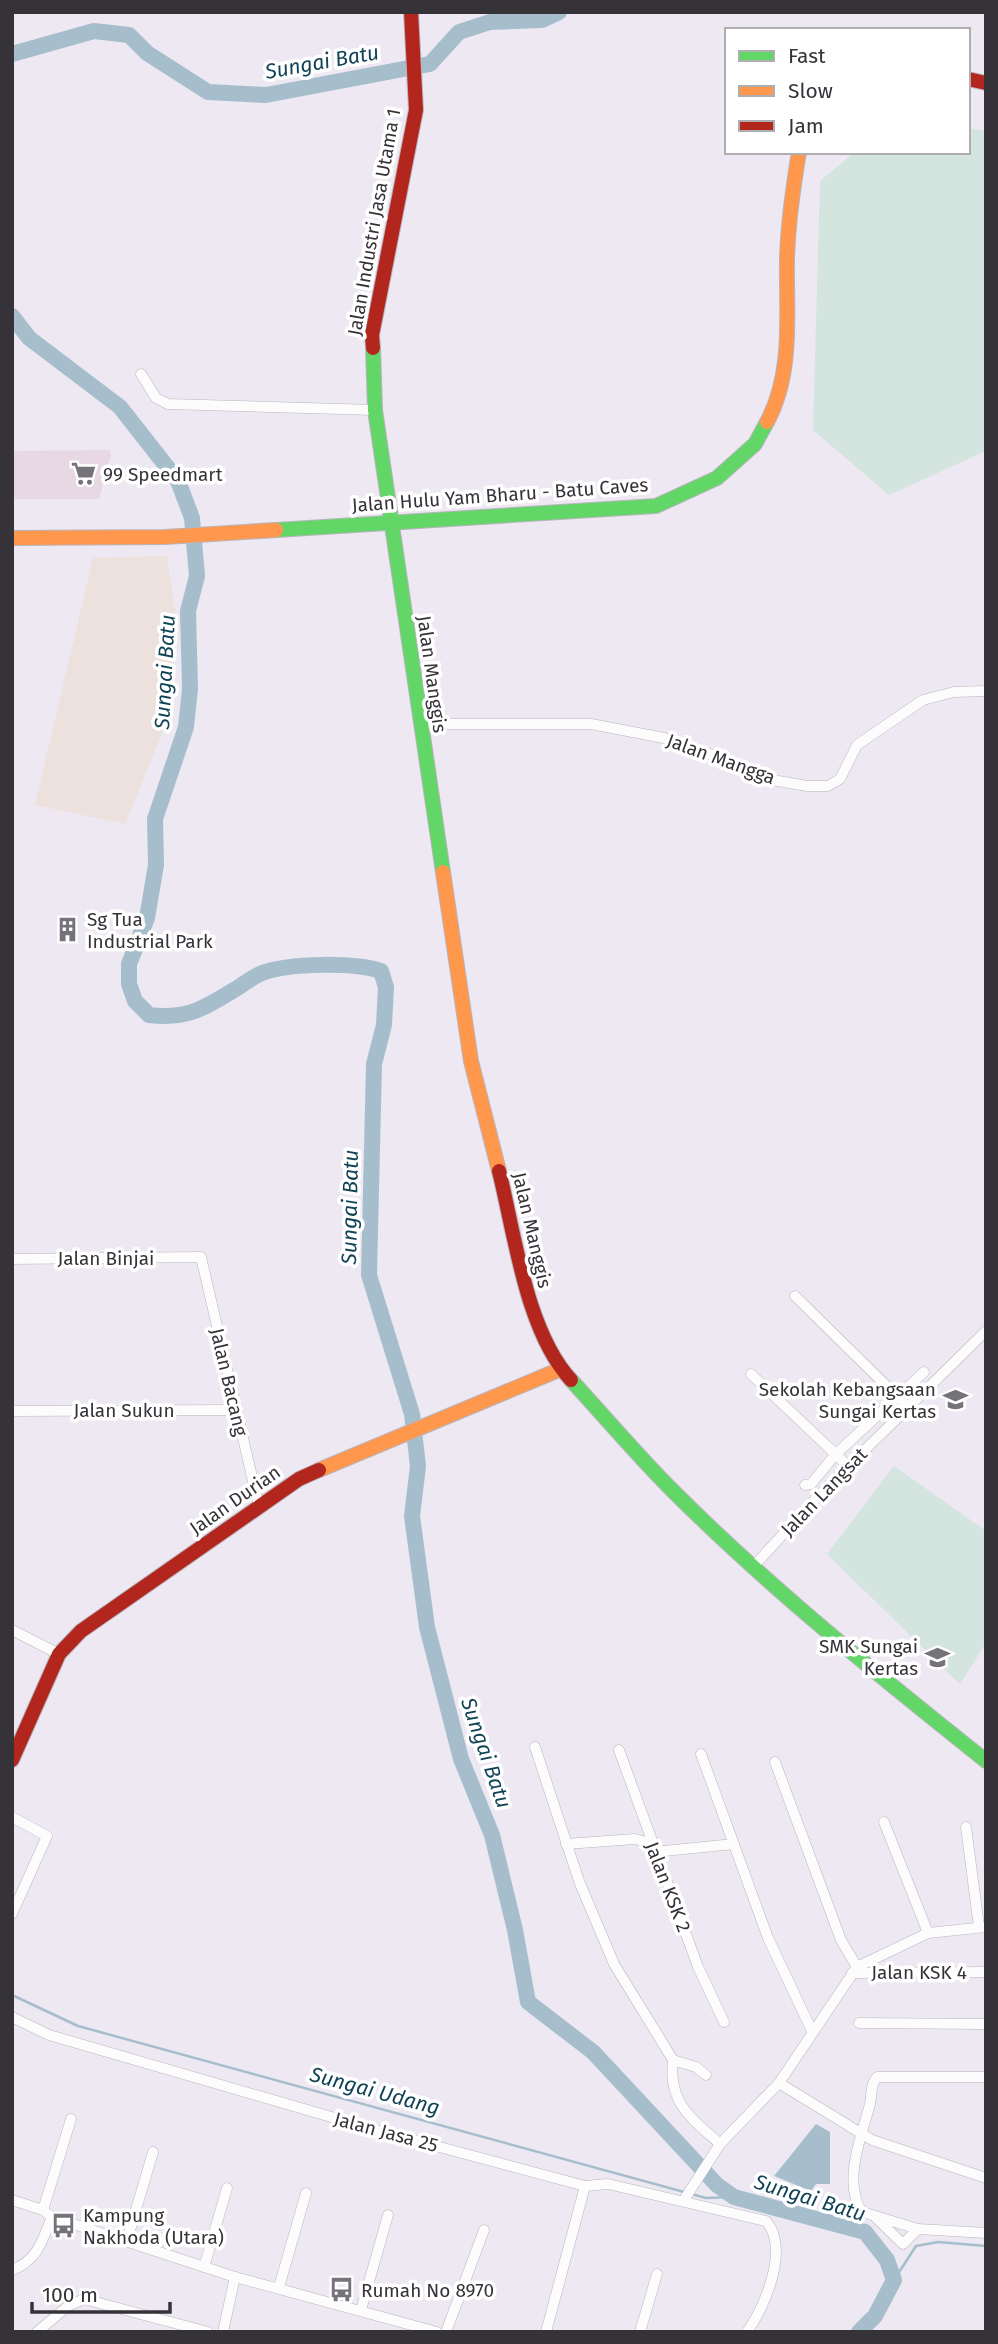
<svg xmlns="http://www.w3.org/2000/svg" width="998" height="2344" font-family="'Fira Sans',sans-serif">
  <rect width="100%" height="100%" fill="#ede8f2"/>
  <!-- commercial -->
  <polygon fill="#e7d8e3" points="109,450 111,455 99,499 12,499 12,451"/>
  <!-- industrial -->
  <polygon fill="#ece1dc" points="167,556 175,610 170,714 125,824 35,805 93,558"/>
  <!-- green -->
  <g fill="#d4e4de">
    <polygon points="968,128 986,131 986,451 889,495 813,430 820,181 855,152 968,152"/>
    <polygon points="894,1466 986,1531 986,1643 960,1684 827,1554"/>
  </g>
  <!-- water -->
  <polygon fill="#a6becc" points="816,2124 830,2132 830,2184 816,2184 811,2191 774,2176"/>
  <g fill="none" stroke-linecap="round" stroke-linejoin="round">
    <!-- stream -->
    <g stroke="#a6becc" stroke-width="2.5">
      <polyline points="12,1995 78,2026 706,2198 734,2197"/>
      <polyline points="894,2280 916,2246 938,2242 986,2246"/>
    </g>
    <!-- river -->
    <g stroke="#a6becc" stroke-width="16">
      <polyline points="12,54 94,31 129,35 147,53 208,92 266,95 430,64 459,32 490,22 542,20 559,12"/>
      <path d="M 12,316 L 29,338 L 120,407 L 178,481 L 192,518 L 197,576 L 188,611 L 190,689 L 186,727 L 155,819 L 156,865 L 147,918 L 129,964 L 129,984 L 135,1001 L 149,1015 C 189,1020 206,1007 239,987 C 246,982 255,976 262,973 C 290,963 353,962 381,971 L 386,987 L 384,1025 L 374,1064 L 369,1275 L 412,1414 L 418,1466 L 412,1516 L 427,1627 L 461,1759 L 492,1835 L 515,1930 L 528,2002 L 593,2052 L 717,2185 L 734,2197 L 865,2232 L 887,2260 L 894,2280 L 875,2316 L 859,2332"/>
    </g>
    <defs>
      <g id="street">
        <polyline points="141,374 156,398 168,404 375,410"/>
        <polyline points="420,724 591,724 664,738 724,759 767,779 807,786 828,786 840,779 857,745 923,700 954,692 986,691"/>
        <polyline points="12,1259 201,1257 259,1507"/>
        <polyline points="795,1296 909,1408"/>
        <polyline points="751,1374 848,1466"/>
        <polyline points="12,1411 235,1410"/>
        <polyline points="805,1485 811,1484 835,1455 924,1372"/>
        <polyline points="753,1567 821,1493 986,1331"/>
        <polyline points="12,1630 59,1654"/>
        <polyline points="535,1747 579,1881 614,1964 673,2060 696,2067 706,2075"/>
        <polyline points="619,1750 698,1967 724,2022"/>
        <polyline points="701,1754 768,1938 812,2031"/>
        <polyline points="775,1762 841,1940 857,1967"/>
        <polyline points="12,1817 47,1836 12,1914"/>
        <polyline points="884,1822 928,1933"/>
        <polyline points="966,1827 979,1927"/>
        <polyline points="566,1844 635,1839 650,1843"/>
        <polyline points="654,1852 734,1844"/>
        <polyline points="852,1973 986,1972"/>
        <path d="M 12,2017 L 49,2035 L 376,2130 L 585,2186 L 608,2184 L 766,2221 C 790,2248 765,2307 747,2332"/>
        <polyline points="859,2023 986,2024"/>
        <path d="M 673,2060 C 668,2103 691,2118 720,2144"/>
        <path d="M 986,2077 L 877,2077 C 870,2085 872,2095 870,2104 C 862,2135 842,2181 862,2212 L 918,2229 L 986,2233"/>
        <polyline points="779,2083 872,2140 986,2178"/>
        <polyline points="12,2200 43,2210 52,2217 235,2277 437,2332"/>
        <polyline points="684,2200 720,2144 779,2083 857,1967 928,1933 986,1927"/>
        <polyline points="43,2210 71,2119"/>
        <polyline points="876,2218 903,2244 918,2229"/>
        <polyline points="127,2240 153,2152"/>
        <polyline points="204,2267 227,2188"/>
        <path d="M 12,2270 C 38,2260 42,2241 52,2217"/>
        <polyline points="279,2287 306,2193"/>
        <polyline points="361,2310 388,2215"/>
        <polyline points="37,2332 68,2306 84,2299 208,2332"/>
        <polyline points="223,2332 235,2277"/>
        <polyline points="446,2332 484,2230"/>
        <polyline points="546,2332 585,2186"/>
        <polyline points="640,2332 657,2274"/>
      </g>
      <g id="fast">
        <polyline points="373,348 375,410 443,872"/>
        <polyline points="276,530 656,506 717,478 755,444 767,422"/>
        <path d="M 571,1380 C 605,1417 637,1455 672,1490 C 770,1588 878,1675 986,1761"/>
      </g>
      <g id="slow">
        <path d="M 767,422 C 794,372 786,313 787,259 C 788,222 793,188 799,152"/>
        <polyline points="12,538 165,537 276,530"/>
        <polyline points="443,872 471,1061 499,1171"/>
        <polyline points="319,1470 561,1369"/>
      </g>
      <g id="jam">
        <polyline points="968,79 986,83"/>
        <polyline points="373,348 372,335 416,110 411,12"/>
        <path d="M 499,1171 C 515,1235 526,1331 571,1380"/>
        <polyline points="12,1760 59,1654 81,1631 299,1479 319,1470"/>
      </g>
    </defs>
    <!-- street casing -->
    <use href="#street" stroke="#b9b5bd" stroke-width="11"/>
    <!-- fast casing -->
    <use href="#fast" stroke="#b9b5bd" stroke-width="16"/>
    <!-- slow casing -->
    <use href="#slow" stroke="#b9b5bd" stroke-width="16"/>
    <!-- jam casing -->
    <use href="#jam" stroke="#b9b5bd" stroke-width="16"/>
    <!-- street -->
    <use href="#street" stroke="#fcfcfd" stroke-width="10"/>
    <!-- fast -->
    <use href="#fast" stroke="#63d668" stroke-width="14"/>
    <!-- slow -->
    <use href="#slow" stroke="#ff974d" stroke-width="14"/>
    <!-- jam -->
    <use href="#jam" stroke="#b3261e" stroke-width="14"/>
  </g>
  <!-- icons -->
  <defs>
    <symbol id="supermarket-bare" viewBox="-9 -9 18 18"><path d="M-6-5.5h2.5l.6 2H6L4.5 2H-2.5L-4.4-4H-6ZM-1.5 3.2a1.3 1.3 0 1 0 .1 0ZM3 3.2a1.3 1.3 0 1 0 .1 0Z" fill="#757279" stroke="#fff" stroke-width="2.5" paint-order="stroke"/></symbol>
    <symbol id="building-bare" viewBox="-9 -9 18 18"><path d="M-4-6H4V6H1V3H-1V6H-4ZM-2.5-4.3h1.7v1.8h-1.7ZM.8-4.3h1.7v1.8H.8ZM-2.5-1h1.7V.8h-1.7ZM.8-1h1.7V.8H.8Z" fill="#757279" stroke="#fff" stroke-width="2.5" paint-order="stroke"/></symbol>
    <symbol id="school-bare" viewBox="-9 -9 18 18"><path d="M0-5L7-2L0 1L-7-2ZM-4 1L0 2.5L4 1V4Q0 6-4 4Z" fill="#757279" stroke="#fff" stroke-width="2.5" paint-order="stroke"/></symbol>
    <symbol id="bus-bare" viewBox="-9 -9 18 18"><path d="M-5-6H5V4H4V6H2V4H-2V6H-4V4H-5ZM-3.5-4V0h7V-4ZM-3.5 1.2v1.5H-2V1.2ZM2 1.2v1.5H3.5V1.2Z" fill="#757279" stroke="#fff" stroke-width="2.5" paint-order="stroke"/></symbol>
  </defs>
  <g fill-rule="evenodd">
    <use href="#supermarket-bare" x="66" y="456" width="35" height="35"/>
    <use href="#building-bare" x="50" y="912" width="35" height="35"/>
    <use href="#school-bare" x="938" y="1382" width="35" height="35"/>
    <use href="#school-bare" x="920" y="1640" width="35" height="35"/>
    <use href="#bus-bare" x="46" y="2208" width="35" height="35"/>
    <use href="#bus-bare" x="324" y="2272" width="35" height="35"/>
  </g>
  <g text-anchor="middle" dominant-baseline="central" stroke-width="7" stroke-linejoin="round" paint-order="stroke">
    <!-- street labels -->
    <g font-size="19" fill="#353238" stroke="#fff">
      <text transform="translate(374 222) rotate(-80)">Jalan Industri Jasa Utama 1</text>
      <text transform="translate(500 495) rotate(-4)">Jalan Hulu Yam Bharu - Batu Caves</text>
      <text transform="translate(432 674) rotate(82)">Jalan Manggis</text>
      <text transform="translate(721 759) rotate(20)">Jalan Mangga</text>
      <text transform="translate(532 1230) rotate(77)">Jalan Manggis</text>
      <text x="106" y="1258">Jalan Binjai</text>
      <text transform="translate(229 1382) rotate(77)">Jalan Bacang</text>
      <text x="124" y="1410">Jalan Sukun</text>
      <text transform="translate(824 1492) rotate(-46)">Jalan Langsat</text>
      <text transform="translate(235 1500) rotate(-35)">Jalan Durian</text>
      <text transform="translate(668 1887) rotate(69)">Jalan KSK 2</text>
      <text x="919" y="1972">Jalan KSK 4</text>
      <text transform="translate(386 2132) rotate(15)">Jalan Jasa 25</text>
    </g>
    <!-- poi labels -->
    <g font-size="19" fill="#353238" stroke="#fff" text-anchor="start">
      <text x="103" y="474">99 Speedmart</text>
      <text x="87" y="919">Sg Tua<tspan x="87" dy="22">Industrial Park</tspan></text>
      <text x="936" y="1389" text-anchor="end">Sekolah Kebangsaan<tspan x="936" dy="22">Sungai Kertas</tspan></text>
      <text x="918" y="1646" text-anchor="end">SMK Sungai<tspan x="918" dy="22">Kertas</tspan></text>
      <text x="83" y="2215">Kampung<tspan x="83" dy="22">Nakhoda (Utara)</tspan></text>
      <text x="361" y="2290">Rumah No 8970</text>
    </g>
    <!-- water labels -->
    <g font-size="21" font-style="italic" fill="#114356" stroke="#fff">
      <text transform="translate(322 62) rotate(-10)">Sungai Batu</text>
      <text transform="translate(165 672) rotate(-87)">Sungai Batu</text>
      <text transform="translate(350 1207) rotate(-89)">Sungai Batu</text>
      <text transform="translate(486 1753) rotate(71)">Sungai Batu</text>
      <text transform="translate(375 2091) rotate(15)">Sungai Udang</text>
      <text transform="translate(810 2198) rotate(17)">Sungai Batu</text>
    </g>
  </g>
  <!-- border -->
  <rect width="998" height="2344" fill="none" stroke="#353238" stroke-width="28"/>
  <!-- legend -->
  <rect x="725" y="28" width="245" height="126" fill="#ffffff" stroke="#aeadaf" stroke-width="2"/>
  <rect x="739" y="51" width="35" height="10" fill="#63d668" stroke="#aeadaf" stroke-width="2"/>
  <text x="788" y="63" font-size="21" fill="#353238">Fast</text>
  <rect x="739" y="86" width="35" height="10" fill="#ff974d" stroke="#aeadaf" stroke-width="2"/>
  <text x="788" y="98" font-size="21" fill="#353238">Slow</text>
  <rect x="739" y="121" width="35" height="10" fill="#b3261e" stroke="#aeadaf" stroke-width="2"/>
  <text x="788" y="133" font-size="21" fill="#353238">Jam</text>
  <!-- scale -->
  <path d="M32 2302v10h138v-10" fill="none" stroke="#353238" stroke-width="3.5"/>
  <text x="42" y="2302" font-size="21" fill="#353238" stroke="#ffffff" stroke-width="5" paint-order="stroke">100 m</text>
</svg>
